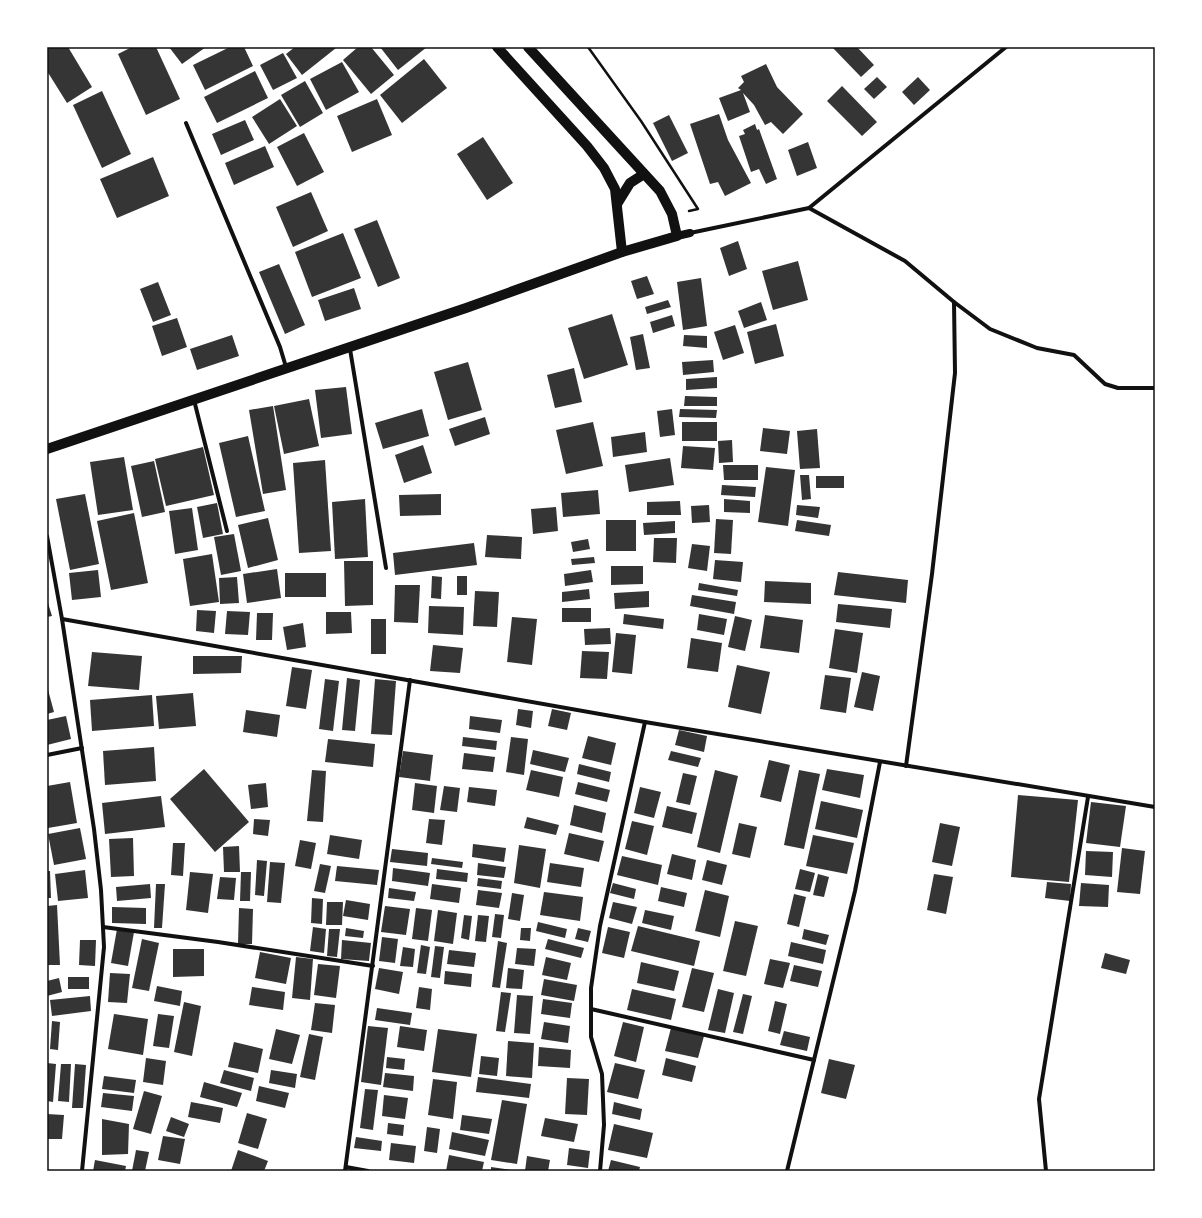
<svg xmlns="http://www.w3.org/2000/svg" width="1202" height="1218" font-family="Raleway,sans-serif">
  <rect width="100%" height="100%" fill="#fff"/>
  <!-- building -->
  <g fill="#353535">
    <polygon points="47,47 68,47 92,87 67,103 47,71"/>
    <polygon points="132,47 156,47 180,99 146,115 118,54"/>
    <polygon points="169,47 206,47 182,64"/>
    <polygon points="230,47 244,47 253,66 205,90 193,65"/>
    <polygon points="295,47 335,47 336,48 302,75 286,54"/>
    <polygon points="358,47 371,47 394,75 371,94 343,60"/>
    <polygon points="380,47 427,47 398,70"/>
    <polygon points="832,47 857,47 874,65 861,77"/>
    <polygon points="283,53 297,78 273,90 260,65"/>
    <polygon points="424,59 447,88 402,123 380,95"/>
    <polygon points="342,62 359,92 326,110 310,79"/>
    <polygon points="766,64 777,87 803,114 783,134 771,122 765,125 754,105 743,93 750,112 728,121 719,98 741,90 738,88 744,82 741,76"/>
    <polygon points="255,71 268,98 217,123 204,97"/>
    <polygon points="877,77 887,87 874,99 864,89"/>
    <polygon points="918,77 930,90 914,105 902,92"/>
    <polygon points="305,81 323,113 300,127 281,95"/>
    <polygon points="842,86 877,122 862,136 827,101"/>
    <polygon points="102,91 131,154 102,168 73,105"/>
    <polygon points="280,99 297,126 269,144 252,117"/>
    <polygon points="377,99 392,135 352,152 337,116"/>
    <polygon points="719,114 728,140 751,183 725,196 718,182 710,184 690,124"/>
    <polygon points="669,115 688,153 672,161 653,123"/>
    <polygon points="245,120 254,140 221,155 212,134"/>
    <polygon points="755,124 757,130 759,129 777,179 766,184 759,169 751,172 739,136 745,134 743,130"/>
    <polygon points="304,133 324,172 297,186 277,147"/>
    <polygon points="483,137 513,183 487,200 457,154"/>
    <polygon points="808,142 817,168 797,176 788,150"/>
    <polygon points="265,146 274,167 234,185 225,163"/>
    <polygon points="153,157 169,196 117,218 100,179"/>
    <polygon points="311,192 328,231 293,247 276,207"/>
    <polygon points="377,220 400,278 378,287 354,229"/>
    <polygon points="343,233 361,278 312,297 295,252"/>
    <polygon points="738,241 747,269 729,276 720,248"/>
    <polygon points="798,261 808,300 773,310 762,271"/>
    <polygon points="279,264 305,325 285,334 259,272"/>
    <polygon points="647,276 654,294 637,299 631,281"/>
    <polygon points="701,278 707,326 683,330 677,282"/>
    <polygon points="158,282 171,315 153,322 140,289"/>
    <polygon points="354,288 361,309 325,321 318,300"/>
    <polygon points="668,300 671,307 647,314 645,307"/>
    <polygon points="761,302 767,320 744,328 738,311"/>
    <polygon points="612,314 628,365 584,379 568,328"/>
    <polygon points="672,315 675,326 653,333 650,322"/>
    <polygon points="177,318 187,347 162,356 152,326"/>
    <polygon points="776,324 784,356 755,364 747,332"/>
    <polygon points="735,325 744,353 723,360 714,332"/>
    <polygon points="643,334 650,368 636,370 630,337"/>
    <polygon points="232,335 239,356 197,370 190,349"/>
    <polygon points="684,335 707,336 707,348 683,346"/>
    <polygon points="713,360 714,372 683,375 682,362"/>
    <polygon points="468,362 482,410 448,420 434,372"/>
    <polygon points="574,368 582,402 555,408 547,375"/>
    <polygon points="717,377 717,388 686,390 686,379"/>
    <polygon points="346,387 352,434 321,438 315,390"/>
    <polygon points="685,396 717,397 717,406 684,406"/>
    <polygon points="309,399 319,446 284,454 274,406"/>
    <polygon points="273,406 286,490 263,494 249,410"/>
    <polygon points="422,409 429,436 383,449 375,423"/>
    <polygon points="672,409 675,435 660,437 657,411"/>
    <polygon points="680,409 717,410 716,418 679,417"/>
    <polygon points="485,417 490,434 455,446 449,429"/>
    <polygon points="593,422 603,466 566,474 556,430"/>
    <rect x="682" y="422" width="35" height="19"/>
    <polygon points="763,428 790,431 787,454 760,451"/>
    <polygon points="817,429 820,468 800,469 797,431"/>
    <polygon points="645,432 647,452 613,457 611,437"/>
    <polygon points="248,436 265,511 236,517 219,443"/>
    <polygon points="732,440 733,462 719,463 718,441"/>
    <polygon points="423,445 432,473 404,483 395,455"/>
    <polygon points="683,446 715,448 713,470 681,468"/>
    <polygon points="203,447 214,495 166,506 155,459"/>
    <polygon points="124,457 133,510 98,515 90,462"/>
    <polygon points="670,458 674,485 629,492 625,465"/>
    <polygon points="325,460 331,551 299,553 293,463"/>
    <polygon points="154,461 165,512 142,517 131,466"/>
    <polygon points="723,465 758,465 758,480 724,480"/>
    <polygon points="766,467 795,470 788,526 758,522"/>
    <polygon points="800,475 809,475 811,499 802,500"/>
    <rect x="816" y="476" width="28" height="12"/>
    <polygon points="722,485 756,487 755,497 721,495"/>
    <polygon points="598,490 600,514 563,517 561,493"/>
    <polygon points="85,494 99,564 70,570 56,499"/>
    <polygon points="441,494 441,515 400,516 399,495"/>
    <polygon points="365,499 368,557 335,559 332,502"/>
    <polygon points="724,499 750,501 750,513 724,512"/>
    <polygon points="680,501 681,515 647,515 647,502"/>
    <polygon points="217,503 223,534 203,538 197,507"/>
    <polygon points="709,505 710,522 692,523 691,506"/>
    <polygon points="797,505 820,507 818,518 796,515"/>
    <polygon points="556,507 558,531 533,534 531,509"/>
    <polygon points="192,508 198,550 175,554 169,511"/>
    <polygon points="134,513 148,583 111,590 97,521"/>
    <polygon points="268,518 278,560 248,568 238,525"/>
    <polygon points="716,519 733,520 731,554 714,553"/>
    <rect x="606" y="520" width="30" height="31"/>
    <polygon points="797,520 831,525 829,536 795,531"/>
    <polygon points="675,521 675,533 644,535 643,523"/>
    <polygon points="234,534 241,571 221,575 214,537"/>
    <polygon points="487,535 522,537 521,559 485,557"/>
    <polygon points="654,538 677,538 676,563 653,562"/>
    <polygon points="588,539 590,549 573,552 571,542"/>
    <polygon points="474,543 477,565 395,575 393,553"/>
    <polygon points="692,544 710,546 707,571 688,568"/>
    <polygon points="212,554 219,602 190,606 183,559"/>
    <polygon points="594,557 595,563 572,565 571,559"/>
    <polygon points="715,560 743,562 741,582 713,579"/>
    <polygon points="344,561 373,561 373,605 345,606"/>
    <polygon points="611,566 643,566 643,584 611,585"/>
    <polygon points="277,569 281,598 247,603 243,574"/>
    <polygon points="98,570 101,597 72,600 69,573"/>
    <polygon points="591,570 593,582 565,586 564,574"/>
    <polygon points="838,572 908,580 906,603 834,595"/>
    <rect x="285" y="573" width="41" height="24"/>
    <polygon points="432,576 442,577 441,599 431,598"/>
    <rect x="457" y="576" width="10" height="19"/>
    <polygon points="237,577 239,603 220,604 219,578"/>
    <polygon points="765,581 811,583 811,604 764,602"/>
    <polygon points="699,583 738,590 737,596 698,590"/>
    <polygon points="395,585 420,585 418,623 394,622"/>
    <polygon points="589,589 590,599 562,602 562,592"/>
    <polygon points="475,591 499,592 497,627 473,626"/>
    <polygon points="649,591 649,607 615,609 614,593"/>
    <polygon points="692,595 736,602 734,614 690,606"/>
    <polygon points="47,600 52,616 47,617"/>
    <polygon points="838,604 892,609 890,628 836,622"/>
    <polygon points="429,606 464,607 463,635 428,633"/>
    <rect x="562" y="608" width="29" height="14"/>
    <polygon points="197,610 216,611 214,633 196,631"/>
    <polygon points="227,611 250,612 248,635 225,634"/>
    <polygon points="326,612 351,612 352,633 326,634"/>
    <polygon points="257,613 273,613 272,640 256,640"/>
    <polygon points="624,614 664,619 663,629 623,624"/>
    <polygon points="699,614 727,619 724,635 697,630"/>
    <polygon points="765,615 803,620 799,653 760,648"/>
    <polygon points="735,616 752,620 745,651 728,647"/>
    <polygon points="512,617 537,619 532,665 507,662"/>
    <rect x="371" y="619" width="15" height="35"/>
    <polygon points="303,623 306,647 287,650 283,627"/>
    <polygon points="610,628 611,644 585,645 584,629"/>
    <polygon points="835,629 863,633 857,673 829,668"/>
    <polygon points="616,633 636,635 632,674 612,672"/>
    <polygon points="691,638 722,643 718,672 687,668"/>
    <polygon points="433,645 463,648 460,673 430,671"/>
    <polygon points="582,651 609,652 607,679 580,678"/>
    <polygon points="92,652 142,656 139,690 88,686"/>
    <polygon points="193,656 242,656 241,673 193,674"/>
    <polygon points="737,665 770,672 761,714 728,707"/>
    <polygon points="292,667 312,670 306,709 286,706"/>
    <polygon points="862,672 880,676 873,711 854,707"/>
    <polygon points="825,675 851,678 846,713 820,709"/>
    <polygon points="347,678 360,680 355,731 342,730"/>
    <polygon points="325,679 339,681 333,731 319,729"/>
    <polygon points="375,679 396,681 392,735 371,734"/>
    <polygon points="47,686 54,712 47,714"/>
    <polygon points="193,693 196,726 159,729 156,696"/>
    <polygon points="152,695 154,726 92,731 90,700"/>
    <polygon points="518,709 533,711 531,728 516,725"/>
    <polygon points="552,709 571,713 567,730 548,726"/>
    <polygon points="246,710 280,715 277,737 243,732"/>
    <polygon points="66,716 71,739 47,745 47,720"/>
    <polygon points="470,716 502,720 500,733 469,729"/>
    <polygon points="679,730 707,736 704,752 675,745"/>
    <polygon points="588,736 616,743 611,765 582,758"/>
    <polygon points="463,737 497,741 496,750 462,746"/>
    <polygon points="511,737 528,739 524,775 506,772"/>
    <polygon points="328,739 375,744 373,767 325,762"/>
    <polygon points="154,747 156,781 105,785 103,751"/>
    <polygon points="533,750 569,758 565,772 530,764"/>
    <polygon points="403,751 433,755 430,781 399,777"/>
    <polygon points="671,751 701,758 698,767 668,760"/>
    <polygon points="464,753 495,757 493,772 462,769"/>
    <polygon points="769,760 790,765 781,802 760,797"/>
    <polygon points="579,764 611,772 609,782 577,774"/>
    <polygon points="204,769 249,822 215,852 170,799"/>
    <polygon points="827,769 864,775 860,798 822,790"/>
    <polygon points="312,770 326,771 323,822 307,821"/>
    <polygon points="531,770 563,777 559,797 526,790"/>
    <polygon points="715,770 738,776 720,853 697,847"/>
    <polygon points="799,770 820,774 804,849 784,845"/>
    <polygon points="683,773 697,776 690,805 676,802"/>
    <polygon points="70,782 77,823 48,828 47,786"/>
    <polygon points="578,782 610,790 607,802 575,794"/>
    <polygon points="266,783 268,807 251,809 248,785"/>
    <polygon points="415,783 437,786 434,813 412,810"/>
    <polygon points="444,786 460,788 457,812 440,810"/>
    <polygon points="469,787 497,790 495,806 467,802"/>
    <polygon points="640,787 661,792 654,818 634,813"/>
    <polygon points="1018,795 1078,800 1069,882 1011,877"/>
    <polygon points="161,796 165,827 105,834 102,803"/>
    <polygon points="821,801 863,810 857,838 815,829"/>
    <polygon points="1091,802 1126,806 1120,847 1086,843"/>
    <polygon points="574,805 606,813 602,833 570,825"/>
    <polygon points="667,806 697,813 692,834 662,827"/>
    <polygon points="527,817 559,825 556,835 524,828"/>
    <polygon points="254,819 270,820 268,836 253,834"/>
    <polygon points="429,819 445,820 442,845 426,843"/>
    <polygon points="632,821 654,826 647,855 625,849"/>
    <polygon points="739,823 757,827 750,858 732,854"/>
    <polygon points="940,823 960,827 952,866 932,862"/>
    <polygon points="80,828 86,859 54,865 48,834"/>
    <polygon points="569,833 604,841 599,862 564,854"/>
    <polygon points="330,835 362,840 359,859 327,854"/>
    <polygon points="813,835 854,843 847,874 806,866"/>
    <polygon points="133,838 134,876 111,877 109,839"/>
    <polygon points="300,840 316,843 311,869 295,866"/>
    <polygon points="173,843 185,843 183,876 171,875"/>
    <polygon points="473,844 506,848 504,862 472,857"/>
    <polygon points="519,845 546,849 540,888 514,883"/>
    <polygon points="239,846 240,872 224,872 223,847"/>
    <polygon points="1122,848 1145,851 1140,894 1117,892"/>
    <polygon points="392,849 428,853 427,866 390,862"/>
    <polygon points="1086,851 1113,852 1112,877 1085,875"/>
    <polygon points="672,854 696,860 692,880 667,874"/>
    <polygon points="622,856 662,865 658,885 617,875"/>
    <polygon points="432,858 463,862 462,868 431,864"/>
    <polygon points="257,860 267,861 264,896 255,895"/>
    <polygon points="707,860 727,865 722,885 702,880"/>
    <polygon points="270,862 285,863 281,903 267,902"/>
    <polygon points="478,863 506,867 504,878 477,875"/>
    <polygon points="550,863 584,868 581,887 547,882"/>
    <polygon points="320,864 331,866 325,893 314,891"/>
    <polygon points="337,866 379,870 377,885 335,881"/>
    <polygon points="393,868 430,873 428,886 392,881"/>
    <polygon points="437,869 468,873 467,882 436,879"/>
    <polygon points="800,869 815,873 810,892 795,889"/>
    <polygon points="85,870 88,898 58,901 55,874"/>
    <polygon points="47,871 50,871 51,898 47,898"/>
    <polygon points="190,872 213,874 208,913 186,910"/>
    <polygon points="241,872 251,872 250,901 240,901"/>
    <polygon points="818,874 829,877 824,897 813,895"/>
    <polygon points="934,874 953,877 946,914 927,910"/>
    <polygon points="220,877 236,878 234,900 217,899"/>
    <polygon points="478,878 502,881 501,889 477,886"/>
    <polygon points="1047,882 1071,884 1070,901 1045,898"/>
    <polygon points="613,883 636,889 634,899 610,893"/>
    <polygon points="1081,883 1109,885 1108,907 1079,906"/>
    <polygon points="150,884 151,898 117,901 116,887"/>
    <polygon points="156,884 165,884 162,928 154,928"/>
    <polygon points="432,884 461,888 459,903 430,899"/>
    <polygon points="661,887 687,893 684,907 658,901"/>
    <polygon points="389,888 416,892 414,901 388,898"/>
    <polygon points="478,890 502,893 499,908 476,905"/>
    <polygon points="705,890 729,896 720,937 695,931"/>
    <polygon points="544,892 583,897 580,921 540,915"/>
    <polygon points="512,893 524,895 520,921 508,919"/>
    <polygon points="794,894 806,897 799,927 787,924"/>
    <polygon points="312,898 323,899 322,924 311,923"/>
    <polygon points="346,900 370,904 368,920 343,916"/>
    <polygon points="327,902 343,902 342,925 326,925"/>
    <polygon points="613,902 637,907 632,924 609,918"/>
    <polygon points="57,905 60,965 47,965 47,906"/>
    <polygon points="385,906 410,909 406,935 381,932"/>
    <polygon points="112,907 146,908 146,924 112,923"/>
    <polygon points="239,908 253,909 252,944 238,944"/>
    <polygon points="416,908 432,910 428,941 412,939"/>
    <polygon points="438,910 457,913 453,944 434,941"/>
    <polygon points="645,910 674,916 671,930 642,923"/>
    <polygon points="495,914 504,915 501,938 492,937"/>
    <polygon points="464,915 472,916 469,940 461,938"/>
    <polygon points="478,915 489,916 486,942 475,941"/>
    <polygon points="735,921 758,926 746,976 723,971"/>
    <polygon points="538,922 567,929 565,938 536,931"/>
    <polygon points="638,926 700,941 694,966 631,951"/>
    <polygon points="313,927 326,929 324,953 310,951"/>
    <polygon points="608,927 630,932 624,958 602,953"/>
    <polygon points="346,928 364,931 363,938 345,936"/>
    <polygon points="521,928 531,928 530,941 520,940"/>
    <polygon points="578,928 591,931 588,942 575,939"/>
    <polygon points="117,929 134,932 128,966 111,963"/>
    <polygon points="329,929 340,929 337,957 327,956"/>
    <polygon points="804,929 829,935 826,945 802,939"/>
    <polygon points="382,937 398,939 395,963 379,961"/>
    <polygon points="142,939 159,943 149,991 132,988"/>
    <polygon points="548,939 584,948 581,958 545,949"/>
    <polygon points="80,940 96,940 95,966 79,965"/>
    <polygon points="342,940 371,943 369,961 341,959"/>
    <polygon points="498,941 507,943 500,988 492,987"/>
    <polygon points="791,942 826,950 823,964 788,956"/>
    <polygon points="421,945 430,947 426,974 417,973"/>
    <polygon points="435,946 444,947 440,978 431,977"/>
    <polygon points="403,947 415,949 413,967 400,966"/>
    <polygon points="517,948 536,949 534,966 515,964"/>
    <polygon points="173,949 204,949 204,976 173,977"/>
    <polygon points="449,950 476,953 474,967 447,964"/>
    <polygon points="260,952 291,958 286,984 255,978"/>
    <polygon points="1105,953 1130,960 1126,974 1101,968"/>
    <polygon points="296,957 313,959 310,1000 292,998"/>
    <polygon points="546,957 571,963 567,980 542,975"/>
    <polygon points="770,959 790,963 783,988 764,984"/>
    <polygon points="641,962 679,971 674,991 637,983"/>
    <polygon points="318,964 340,966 336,998 314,995"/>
    <polygon points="794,965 822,971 818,987 790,981"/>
    <polygon points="379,968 403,972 399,994 375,989"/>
    <polygon points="508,968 524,970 522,989 506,988"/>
    <polygon points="692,968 714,973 704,1012 682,1007"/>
    <polygon points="445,971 472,974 471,987 444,984"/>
    <polygon points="110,973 130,974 127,1003 108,1002"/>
    <rect x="68" y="977" width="21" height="12"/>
    <polygon points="59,978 62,992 47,996 47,981"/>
    <polygon points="544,979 577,985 574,1001 541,995"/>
    <polygon points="157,986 182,991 180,1006 154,1001"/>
    <polygon points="252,987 285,992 283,1010 249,1005"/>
    <polygon points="419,987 432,989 430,1010 416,1008"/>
    <polygon points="632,989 676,999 671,1020 627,1010"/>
    <polygon points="718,989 734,993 725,1033 708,1030"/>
    <polygon points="501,992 511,993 505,1032 496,1031"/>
    <polygon points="743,994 752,996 743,1034 733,1032"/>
    <polygon points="517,995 533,996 530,1034 514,1033"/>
    <polygon points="90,996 91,1011 52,1016 50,1000"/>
    <polygon points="543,999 572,1003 570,1018 541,1014"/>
    <polygon points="775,1001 787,1004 780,1034 768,1031"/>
    <polygon points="184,1002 201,1006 192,1056 174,1052"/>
    <polygon points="315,1003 335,1005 332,1033 311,1030"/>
    <polygon points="377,1008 412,1013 410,1025 375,1020"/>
    <polygon points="114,1014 148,1019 143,1055 108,1049"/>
    <polygon points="158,1014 174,1016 169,1048 153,1046"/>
    <polygon points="52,1021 60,1022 58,1050 50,1049"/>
    <polygon points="544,1022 570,1026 568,1043 541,1039"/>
    <polygon points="623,1022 644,1027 636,1062 614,1056"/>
    <polygon points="368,1026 388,1028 381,1085 361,1082"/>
    <polygon points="400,1026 427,1030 424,1051 397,1047"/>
    <polygon points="671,1028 704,1036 698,1058 665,1051"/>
    <polygon points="276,1029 300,1035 292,1064 269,1059"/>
    <polygon points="438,1029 477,1034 471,1077 432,1072"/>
    <polygon points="784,1031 810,1037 807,1051 780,1045"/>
    <polygon points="309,1034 323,1037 315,1080 300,1077"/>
    <polygon points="508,1041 534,1043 532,1078 506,1076"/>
    <polygon points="234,1042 263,1049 258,1073 228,1067"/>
    <polygon points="539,1047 571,1050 570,1068 538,1066"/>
    <polygon points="481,1056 499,1058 497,1076 479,1074"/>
    <polygon points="387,1057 405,1059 404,1070 386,1068"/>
    <polygon points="146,1058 166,1061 163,1085 143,1082"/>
    <polygon points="666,1058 696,1066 692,1082 662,1075"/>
    <polygon points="829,1059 855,1065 846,1099 821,1093"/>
    <polygon points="47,1063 56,1064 53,1102 47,1101"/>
    <polygon points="615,1063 645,1070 638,1099 607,1092"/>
    <polygon points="61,1064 71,1064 69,1102 58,1101"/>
    <polygon points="75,1064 86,1065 83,1108 72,1108"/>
    <polygon points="224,1070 254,1078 251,1091 220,1083"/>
    <polygon points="271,1070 297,1074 295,1088 269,1083"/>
    <polygon points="385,1073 414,1076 413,1091 383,1087"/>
    <polygon points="104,1076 136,1080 134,1093 102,1089"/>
    <polygon points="478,1077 531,1084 529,1098 476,1092"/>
    <polygon points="567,1078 589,1079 587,1115 565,1114"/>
    <polygon points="433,1079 457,1082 453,1119 428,1115"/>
    <polygon points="204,1082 242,1093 237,1107 200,1097"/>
    <polygon points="259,1086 289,1093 285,1108 256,1101"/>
    <polygon points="365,1089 378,1090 373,1130 360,1128"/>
    <polygon points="144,1091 162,1096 151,1134 133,1129"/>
    <polygon points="103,1093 134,1096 132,1111 101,1107"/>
    <polygon points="384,1095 408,1098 405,1119 382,1116"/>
    <polygon points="502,1100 527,1104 517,1164 491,1160"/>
    <polygon points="191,1102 223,1108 220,1123 188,1117"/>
    <polygon points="614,1102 642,1109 640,1120 612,1114"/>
    <polygon points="247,1113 267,1119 258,1149 238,1143"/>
    <polygon points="47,1114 64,1115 62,1139 47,1139"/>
    <polygon points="462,1115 492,1119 489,1134 460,1130"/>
    <polygon points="171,1117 189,1124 184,1137 166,1131"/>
    <polygon points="545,1118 578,1124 574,1142 541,1136"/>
    <polygon points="102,1119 129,1124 128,1154 102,1155"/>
    <polygon points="388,1123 404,1125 403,1136 387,1134"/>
    <polygon points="614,1124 653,1133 647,1158 608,1150"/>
    <polygon points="427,1127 440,1129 437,1153 424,1151"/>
    <polygon points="452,1132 489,1140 485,1156 449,1149"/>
    <polygon points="163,1136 185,1139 180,1164 158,1160"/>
    <polygon points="356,1137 382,1141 381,1151 354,1148"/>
    <polygon points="391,1143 416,1146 414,1163 389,1160"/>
    <polygon points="569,1148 590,1151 588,1168 567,1165"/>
    <polygon points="136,1150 149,1152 145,1171 132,1171"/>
    <polygon points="238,1150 268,1161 264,1171 231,1171"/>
    <polygon points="449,1155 484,1162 482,1171 446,1171"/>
    <polygon points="527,1156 550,1160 548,1171 525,1171"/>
    <polygon points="95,1160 126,1166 125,1171 93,1171"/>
    <polygon points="611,1160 640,1167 639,1171 608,1171"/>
    <polygon points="491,1167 511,1170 510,1171 491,1171"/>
  </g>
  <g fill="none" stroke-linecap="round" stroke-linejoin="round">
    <!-- path -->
    <polyline stroke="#111" stroke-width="2.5" points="588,47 641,121 698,209 689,211"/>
    <!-- minor -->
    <g stroke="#111" stroke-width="4">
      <polyline points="186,123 280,347 286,367"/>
      <polyline points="809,208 905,261 954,302 955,373 932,574 906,766"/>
      <polyline points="690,233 809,208 1006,47"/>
      <polyline points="954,302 990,329 1037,348 1074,355 1105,384 1118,388 1155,388"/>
      <polyline points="350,349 386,568"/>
      <polyline points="194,400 227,531"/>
      <polyline points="47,536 62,619 645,722 1155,807"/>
      <polyline points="62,619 94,829 101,890 104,947 82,1171"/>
      <polyline points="47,755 82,748"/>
      <polyline points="103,927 218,942 373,966"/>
      <polyline points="591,1009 814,1060"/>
      <polyline points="346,1167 368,1171"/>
      <polyline points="345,1171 410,680"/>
      <polyline points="600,1171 604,1125 602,1074 591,1037 591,988 600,926 645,722"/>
      <polyline points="787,1171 855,891 880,762"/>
      <polyline points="1046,1171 1039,1099 1088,797"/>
    </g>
    <!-- secondary -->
    <polyline stroke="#111" stroke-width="8" points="677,236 690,233"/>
    <!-- primary -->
    <g stroke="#111" stroke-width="10">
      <polyline points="497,47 587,146 604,168 615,189 622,252"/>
      <polyline points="617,204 630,183 644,174"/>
      <polyline points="47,449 466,308 622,252 677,236 672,214 660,191 528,47"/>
    </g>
  </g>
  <!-- border -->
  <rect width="1202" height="1218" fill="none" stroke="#ffffff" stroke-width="96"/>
  <rect x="48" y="48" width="1106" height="1122" fill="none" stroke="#111" stroke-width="1.5"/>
</svg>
